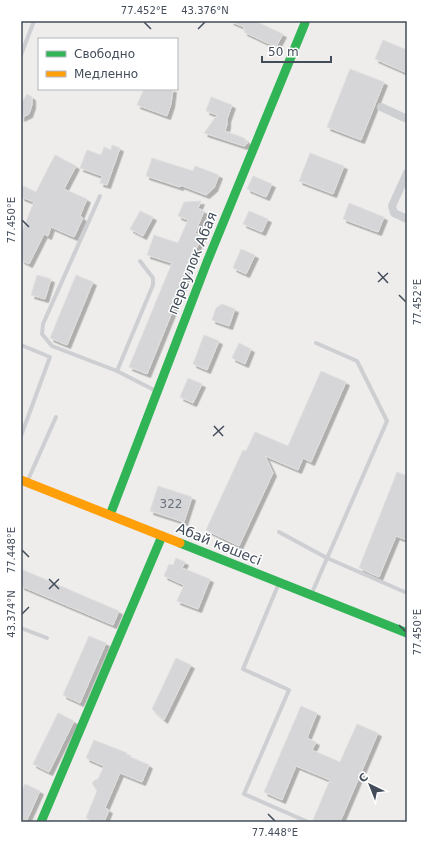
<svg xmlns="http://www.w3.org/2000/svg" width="428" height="843" font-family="'DejaVu Sans',sans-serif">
  <defs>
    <filter id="shadow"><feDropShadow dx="3.5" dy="3.5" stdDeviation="0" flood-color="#0004"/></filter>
  </defs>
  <rect width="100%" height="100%" fill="#eeedec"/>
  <!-- building -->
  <g fill="#d6d6d8" stroke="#dfdfdf" filter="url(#shadow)">
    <polygon points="230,21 255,21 283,34 276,47 244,32 244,27"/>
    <polygon points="383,40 407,50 407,73 375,59"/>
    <polygon points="350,69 384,82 361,140 327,127"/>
    <polygon points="144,89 173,89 171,104 167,116 137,105"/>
    <polygon points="27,94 32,97 32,105 29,114 21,118 21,104"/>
    <polygon points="211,97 232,105 227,119 227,125 225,131 244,138 248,143 244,146 204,133 217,115 206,111"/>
    <polygon points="112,145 120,148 107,185 100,183 102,176 80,168 87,150 101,155 104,147 111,150"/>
    <polygon points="310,153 344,166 333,194 299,181"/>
    <polygon points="55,155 76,166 64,189 87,199 80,216 83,218 74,237 51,227 48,236 44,234 29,264 21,260 21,234 34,202 21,197 21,185 36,192"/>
    <polygon points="152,158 193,171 195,166 219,175 214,188 206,195 180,185 180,187 146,176"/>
    <polygon points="253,176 272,184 266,197 247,189"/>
    <polygon points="201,201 198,208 204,211 195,233 202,236 186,272 188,273 147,374 129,367 172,263 147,255 154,235 178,243 188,220 178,216 184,202"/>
    <polygon points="349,203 384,217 378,232 343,219"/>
    <polygon points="140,211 153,217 143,236 130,229"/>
    <polygon points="249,211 268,219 262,232 243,224"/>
    <polygon points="241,249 255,255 246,274 233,268"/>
    <polygon points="37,275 51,279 45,299 31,295"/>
    <polygon points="76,275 93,282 67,345 50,338"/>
    <polygon points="222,304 235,309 229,326 212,320 216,308"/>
    <polygon points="204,335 219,341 207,370 193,364"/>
    <polygon points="239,343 251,349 245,364 232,358"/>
    <polygon points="321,371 346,382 311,462 303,458 298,470 265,456 273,473 239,546 206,530 243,450 246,451 255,432 288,446"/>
    <polygon points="188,378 202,384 193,403 180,397"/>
    <polygon points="397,472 407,476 407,540 396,536 379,577 359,568"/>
    <polygon points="158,486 192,497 184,522 150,511"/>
    <polygon points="176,558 185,562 182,568 210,579 198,609 177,601 184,585 164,576 169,564 173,565"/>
    <polygon points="21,569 119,611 113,625 21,586"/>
    <polygon points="89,636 106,643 80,703 63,695"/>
    <polygon points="176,658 191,665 164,720 152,709"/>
    <polygon points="301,706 317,713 307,738 316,742 312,750 340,762 357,724 378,733 340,822 317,822 313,820 330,780 296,766 282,800 264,792"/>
    <polygon points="58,713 74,721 49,772 33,764"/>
    <polygon points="94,740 127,753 126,755 149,765 142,782 120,773 105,808 109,810 104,822 95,822 86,818 97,791 92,783 95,780 98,779 104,766 86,758"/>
    <polygon points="25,784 40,791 26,822 21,822 21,792"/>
  </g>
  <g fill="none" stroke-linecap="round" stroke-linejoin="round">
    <!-- lane -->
    <g stroke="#cdcfd2" stroke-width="4">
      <polyline points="21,55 34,21"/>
      <polyline points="100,196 43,324 42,334 52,346 117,371 156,391"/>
      <polyline points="21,345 50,357 21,436"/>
      <polyline points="117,371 153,285 153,278 140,261"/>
      <polyline points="27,482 56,417"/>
      <polyline points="279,532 327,558 407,593"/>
      <polyline points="279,583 243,669 289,690 244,794 308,822"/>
      <polyline points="311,595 387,421 357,361 316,343"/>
      <polyline points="21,628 47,638"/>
    </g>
    <!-- street -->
    <g stroke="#cdcfd2" stroke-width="8">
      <polyline points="381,107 407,119"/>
      <polyline points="407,173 392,206 394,213 407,219"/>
    </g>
    <!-- fast -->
    <g stroke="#30b455" stroke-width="9">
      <polyline points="110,515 207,262 305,23"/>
      <polyline points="180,543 407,633"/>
      <polyline points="41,822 162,536"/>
    </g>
    <!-- slow -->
    <polyline stroke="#ff9f0a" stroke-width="9" points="21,480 180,543"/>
  </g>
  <!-- ticks -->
  <path fill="none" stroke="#434d5a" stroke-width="1.5" d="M 144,22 L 151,29M 198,29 L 205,22M 22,220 L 29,227M 378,272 L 388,283M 378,282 L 388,273M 399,295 L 406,302M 214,426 L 223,436M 213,436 L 224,426M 22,550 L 29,557M 49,579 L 59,589M 49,589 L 59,579M 22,614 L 29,607M 399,625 L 406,632M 268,814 L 275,821"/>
  <g text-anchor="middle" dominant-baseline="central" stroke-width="3" stroke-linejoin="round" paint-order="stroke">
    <!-- number labels -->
    <g font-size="12" fill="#69717b">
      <text x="171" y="504">322</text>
    </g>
    <!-- street labels -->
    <g font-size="14" fill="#434d5a" stroke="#fff">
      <text transform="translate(192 263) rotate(-68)">переулок Абая</text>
      <text transform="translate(219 544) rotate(22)">Абай көшесі</text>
    </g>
  </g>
  <!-- border -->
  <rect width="428" height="843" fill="none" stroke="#ffffff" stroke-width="44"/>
  <!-- legend -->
  <rect x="38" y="38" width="140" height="52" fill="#ffffff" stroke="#b4b8bd"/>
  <rect x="46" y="51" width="20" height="6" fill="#30b455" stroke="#b4b8bd"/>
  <text x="74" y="58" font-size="12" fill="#434d5a">Свободно</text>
  <rect x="46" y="71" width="20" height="6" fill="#ff9f0a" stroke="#b4b8bd"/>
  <text x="74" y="78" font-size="12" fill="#434d5a">Медленно</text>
  <!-- north arrow -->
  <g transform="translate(370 785) rotate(317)" stroke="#ffffff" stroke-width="3" paint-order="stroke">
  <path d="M0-3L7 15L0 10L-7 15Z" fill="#434d5a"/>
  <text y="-6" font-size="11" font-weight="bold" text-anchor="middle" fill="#434d5a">С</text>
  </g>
  <!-- scale -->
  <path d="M262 56v6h69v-6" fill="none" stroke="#434d5a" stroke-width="2"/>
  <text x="268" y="56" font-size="12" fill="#434d5a" stroke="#ffffff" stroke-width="3" paint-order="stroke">50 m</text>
  <rect x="22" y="22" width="384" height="799" fill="none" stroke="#434d5a" stroke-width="1.5"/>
  <g font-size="10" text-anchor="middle" fill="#434d5a">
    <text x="144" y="14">77.452°E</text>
    <text x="205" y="14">43.376°N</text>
    <text transform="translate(11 220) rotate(-90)" y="4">77.450°E</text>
    <text transform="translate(417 302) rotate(-90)" y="4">77.452°E</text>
    <text transform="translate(11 550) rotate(-90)" y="4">77.448°E</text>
    <text transform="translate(11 614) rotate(-90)" y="4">43.374°N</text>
    <text transform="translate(417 632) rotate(-90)" y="4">77.450°E</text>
    <text x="275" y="836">77.448°E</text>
  </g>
</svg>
